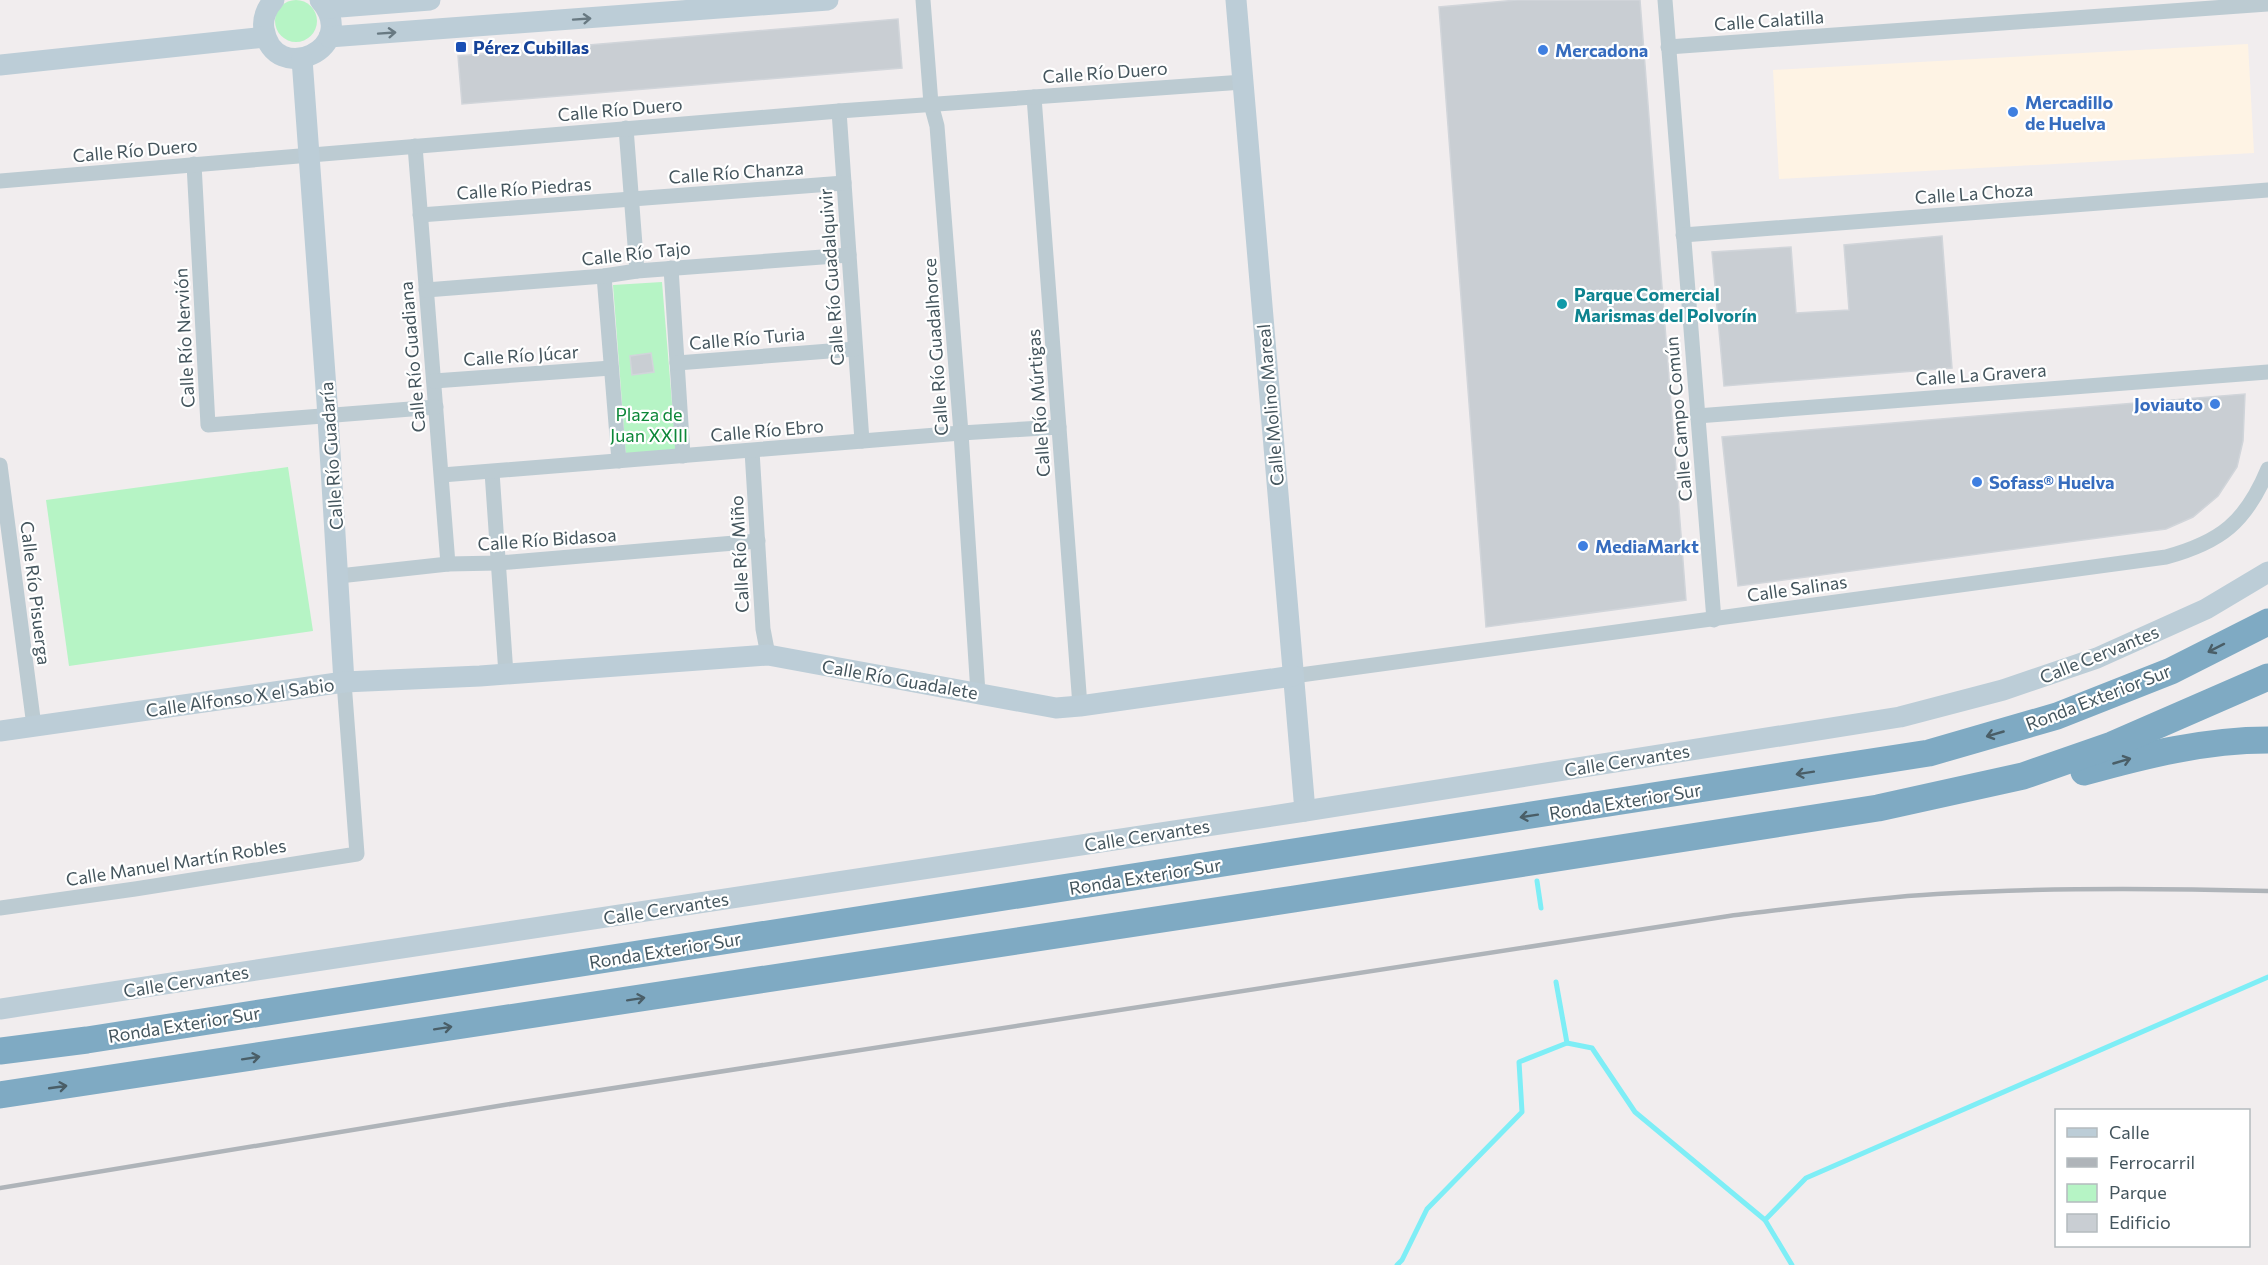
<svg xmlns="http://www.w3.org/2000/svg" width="2268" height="1265" font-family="Commissioner,sans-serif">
  <rect width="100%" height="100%" fill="#f1edee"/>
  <!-- commercial -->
  <polygon fill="#fef3e4" points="2248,44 2254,153 1779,179 1773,70"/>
  <!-- green -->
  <g fill="#b6f4c5">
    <circle cx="296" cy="21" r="21"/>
    <polygon points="662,282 676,452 626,455 613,285"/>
    <polygon points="288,467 313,631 69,666 46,500"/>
  </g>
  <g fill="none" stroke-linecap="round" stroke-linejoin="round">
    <!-- stream -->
    <g stroke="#7eeef6" stroke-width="5">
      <polyline points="1537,881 1541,908"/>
      <polyline points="1556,982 1567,1043"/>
      <polyline points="1765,1220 1806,1178 2268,977"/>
      <polyline points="1397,1265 1402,1260 1427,1209 1522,1112 1519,1062 1567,1043 1592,1048 1635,1112 1765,1220 1792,1265"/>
    </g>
  </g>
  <!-- building -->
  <g fill="#c9ced3" stroke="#d1d5da" stroke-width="1.5">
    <polygon points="1517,0 1640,0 1686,600 1486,627 1439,7"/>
    <polygon points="898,19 902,68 462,104 458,56"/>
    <polygon points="1942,236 1952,368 1724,386 1712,252 1791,247 1796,313 1849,310 1844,245"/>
    <polygon points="651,353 654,372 632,375 630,356"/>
    <polygon points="2245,394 2243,441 2237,467 2218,496 2193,517 2166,529 1738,586 1722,437"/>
  </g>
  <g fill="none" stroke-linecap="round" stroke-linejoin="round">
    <!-- street -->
    <g stroke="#bccbd2" stroke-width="15">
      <polyline points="923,0 931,104 937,126 961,433 978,693"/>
      <polyline points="1665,0 1714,620"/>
      <polyline points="1668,47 2268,4"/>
      <polyline points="1034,97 1080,706"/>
      <polyline points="839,111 862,441"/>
      <polyline points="626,128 637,271"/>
      <polyline points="415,146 448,564"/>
      <polyline points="194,164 208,425 436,407"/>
      <polyline points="0,181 839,111 1243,82"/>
      <polyline points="420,215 844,183"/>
      <polyline points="1683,235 2268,190"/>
      <polyline points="671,268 683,456"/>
      <polyline points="604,276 619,461"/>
      <polyline points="426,290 604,276 637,271 849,255"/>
      <polyline points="677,363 855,349"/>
      <polyline points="434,381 611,368"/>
      <polyline points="1697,416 2268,372"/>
      <polyline points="752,451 763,629 768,655"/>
      <polyline points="0,465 34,726"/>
      <polyline points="492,472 506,674"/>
      <polyline points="442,475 961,433 1059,427"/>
      <polyline points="339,576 448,564 498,563 758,541"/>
      <path d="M 1293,676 L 2166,557 C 2221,542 2246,522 2268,469"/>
      <polyline points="0,908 135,889 357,854 344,682"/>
    </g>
    <!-- secondary -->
    <g stroke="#bccdd7" stroke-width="21">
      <path d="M 274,0 C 267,7 262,19 264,29 C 274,88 362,48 320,0"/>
      <polyline points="1236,0 1305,811"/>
      <polyline points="327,8 430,0"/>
      <polyline points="329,37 828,0"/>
      <polyline points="302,59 327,402 344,682"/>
      <polyline points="0,65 265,37"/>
      <polyline points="0,731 344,682 480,676 768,655 1056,708 1080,706 1293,676"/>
      <polyline points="0,1009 1305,811 1900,717 2003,690 2097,658 2206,609 2268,572"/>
    </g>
    <!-- highway -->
    <g stroke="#7faac3" stroke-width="27">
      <path d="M 2084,772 C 2145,755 2205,740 2268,740"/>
      <polyline points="0,1051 87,1040 1929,753 2057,716 2171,671 2268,622"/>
      <polyline points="0,1095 1294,899 1878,808 2023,776 2112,745 2268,677"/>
    </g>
    <!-- rail -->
    <path stroke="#afb4b9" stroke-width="4.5" d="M 0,1188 L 504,1105 L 1729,916 C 1798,908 1867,898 1937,894 C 2047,887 2158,888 2268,891"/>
  </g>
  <!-- one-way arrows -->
  <defs><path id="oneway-shaft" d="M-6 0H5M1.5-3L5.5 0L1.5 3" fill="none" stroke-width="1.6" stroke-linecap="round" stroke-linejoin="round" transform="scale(1.5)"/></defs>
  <g stroke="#687982">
    <use href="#oneway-shaft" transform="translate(582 19) rotate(-4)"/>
    <use href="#oneway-shaft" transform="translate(387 33) rotate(-4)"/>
  </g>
  <g stroke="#4a5e67">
    <use href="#oneway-shaft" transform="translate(2216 648) rotate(153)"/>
    <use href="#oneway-shaft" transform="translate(1995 734) rotate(164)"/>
    <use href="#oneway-shaft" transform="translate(2122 761) rotate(-16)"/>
    <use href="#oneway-shaft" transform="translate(1805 773) rotate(171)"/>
    <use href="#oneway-shaft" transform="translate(1529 816) rotate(171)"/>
    <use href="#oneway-shaft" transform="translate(636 999) rotate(-9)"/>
    <use href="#oneway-shaft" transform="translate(443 1028) rotate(-9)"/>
    <use href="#oneway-shaft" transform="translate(251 1058) rotate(-9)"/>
    <use href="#oneway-shaft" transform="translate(58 1087) rotate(-8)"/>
  </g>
  <!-- markers -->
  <rect fill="#1a4fb4" stroke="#fff" stroke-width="2" x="455" y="41" width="12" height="12" rx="3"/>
  <g fill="#3f7fe0" stroke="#fff" stroke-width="2">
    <circle cx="1543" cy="50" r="6"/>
    <circle cx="2013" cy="112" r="6"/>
    <circle cx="2215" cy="404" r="6"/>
    <circle cx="1977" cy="482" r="6"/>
    <circle cx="1583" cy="546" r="6"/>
  </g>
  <circle fill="#0f9aa8" stroke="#fff" stroke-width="2" cx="1562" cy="304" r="6"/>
  <g text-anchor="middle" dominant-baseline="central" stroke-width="4.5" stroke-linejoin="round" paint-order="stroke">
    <!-- street labels -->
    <g font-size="18" fill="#44555d" stroke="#fff">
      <text transform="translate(1769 20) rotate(-4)">Calle Calatilla</text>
      <text transform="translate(1105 72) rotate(-4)">Calle Río Duero</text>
      <text transform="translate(620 109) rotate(-5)">Calle Río Duero</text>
      <text transform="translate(135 150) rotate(-5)">Calle Río Duero</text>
      <text transform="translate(736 172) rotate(-4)">Calle Río Chanza</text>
      <text transform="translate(524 188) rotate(-4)">Calle Río Piedras</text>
      <text transform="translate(1974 193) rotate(-4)">Calle La Choza</text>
      <text transform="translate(636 253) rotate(-6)">Calle Río Tajo</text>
      <text transform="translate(831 277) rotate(-94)">Calle Río Guadalquivir</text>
      <text transform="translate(184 338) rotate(-93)">Calle Río Nervión</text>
      <text transform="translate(747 338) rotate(-5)">Calle Río Turia</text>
      <text transform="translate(935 347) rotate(-94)">Calle Río Guadalhorce</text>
      <text transform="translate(521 355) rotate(-4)">Calle Río Júcar</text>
      <text transform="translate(412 357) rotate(-95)">Calle Río Guadiana</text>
      <text transform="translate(1981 374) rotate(-4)">Calle La Gravera</text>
      <text transform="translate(1038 403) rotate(-94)">Calle Río Múrtigas</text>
      <text transform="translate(1270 405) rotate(-95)">Calle Molino Mareal</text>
      <text transform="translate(1678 419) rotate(-95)">Calle Campo Común</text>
      <text transform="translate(767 430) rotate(-5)">Calle Río Ebro</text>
      <text transform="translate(331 456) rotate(-94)">Calle Río Guadaría</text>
      <text transform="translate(547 539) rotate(-4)">Calle Río Bidasoa</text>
      <text transform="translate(739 554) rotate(-93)">Calle Río Miño</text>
      <text transform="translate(1797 588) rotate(-8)">Calle Salinas</text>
      <text transform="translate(36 593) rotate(83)">Calle Río Pisuerga</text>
      <text transform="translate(2099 654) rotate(-22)">Calle Cervantes</text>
      <text transform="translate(900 679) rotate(10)">Calle Río Guadalete</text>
      <text transform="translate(240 697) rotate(-8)">Calle Alfonso X el Sabio</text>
      <text transform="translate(2098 697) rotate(-21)">Ronda Exterior Sur</text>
      <text transform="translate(1627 760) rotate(-9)">Calle Cervantes</text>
      <text transform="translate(1625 801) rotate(-9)">Ronda Exterior Sur</text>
      <text transform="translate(1147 835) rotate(-9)">Calle Cervantes</text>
      <text transform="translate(176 862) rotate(-9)">Calle Manuel Martín Robles</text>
      <text transform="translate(1145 876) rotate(-9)">Ronda Exterior Sur</text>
      <text transform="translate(666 908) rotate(-9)">Calle Cervantes</text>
      <text transform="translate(665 950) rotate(-9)">Ronda Exterior Sur</text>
      <text transform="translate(186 981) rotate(-9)">Calle Cervantes</text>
      <text transform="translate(184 1024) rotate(-9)">Ronda Exterior Sur</text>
    </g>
    <!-- transit labels -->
    <g font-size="18" font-weight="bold" fill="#164399" stroke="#fff" text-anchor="start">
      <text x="473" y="47">Pérez Cubillas</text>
    </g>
    <!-- shop labels -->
    <g font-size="18" font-weight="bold" fill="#366cbe" stroke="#fff" text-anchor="start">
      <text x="1555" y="50">Mercadona</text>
      <text x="2025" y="102">Mercadillo<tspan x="2025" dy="21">de Huelva</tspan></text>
      <text x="2203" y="404" text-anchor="end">Joviauto</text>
      <text x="1989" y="482">Sofass® Huelva</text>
      <text x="1595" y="546">MediaMarkt</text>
    </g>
    <!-- culture labels -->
    <g font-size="18" font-weight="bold" fill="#0d838f" stroke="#fff" text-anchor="start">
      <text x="1574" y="294">Parque Comercial<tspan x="1574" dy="21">Marismas del Polvorín</tspan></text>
    </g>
    <!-- park labels -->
    <g font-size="18" fill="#0c8738" stroke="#fff">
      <text x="649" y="414">Plaza de<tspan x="649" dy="21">Juan XXIII</tspan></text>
    </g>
  </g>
  <!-- legend -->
  <rect x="2055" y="1109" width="195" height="138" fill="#ffffff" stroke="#b4bbbe" stroke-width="1.5"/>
  <rect x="2067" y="1128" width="30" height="9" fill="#bccdd7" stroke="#b4bbbe" stroke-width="1.5"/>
  <text x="2109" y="1139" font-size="18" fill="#44555d">Calle</text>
  <rect x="2067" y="1158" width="30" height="9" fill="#afb4b9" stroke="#b4bbbe" stroke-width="1.5"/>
  <text x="2109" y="1169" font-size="18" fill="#44555d">Ferrocarril</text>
  <rect x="2067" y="1184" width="30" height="18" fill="#b6f4c5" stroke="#b4bbbe" stroke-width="1.5"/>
  <text x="2109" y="1199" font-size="18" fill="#44555d">Parque</text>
  <rect x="2067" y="1214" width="30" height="18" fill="#c9ced3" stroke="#b4bbbe" stroke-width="1.5"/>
  <text x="2109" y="1229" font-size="18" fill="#44555d">Edificio</text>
</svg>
